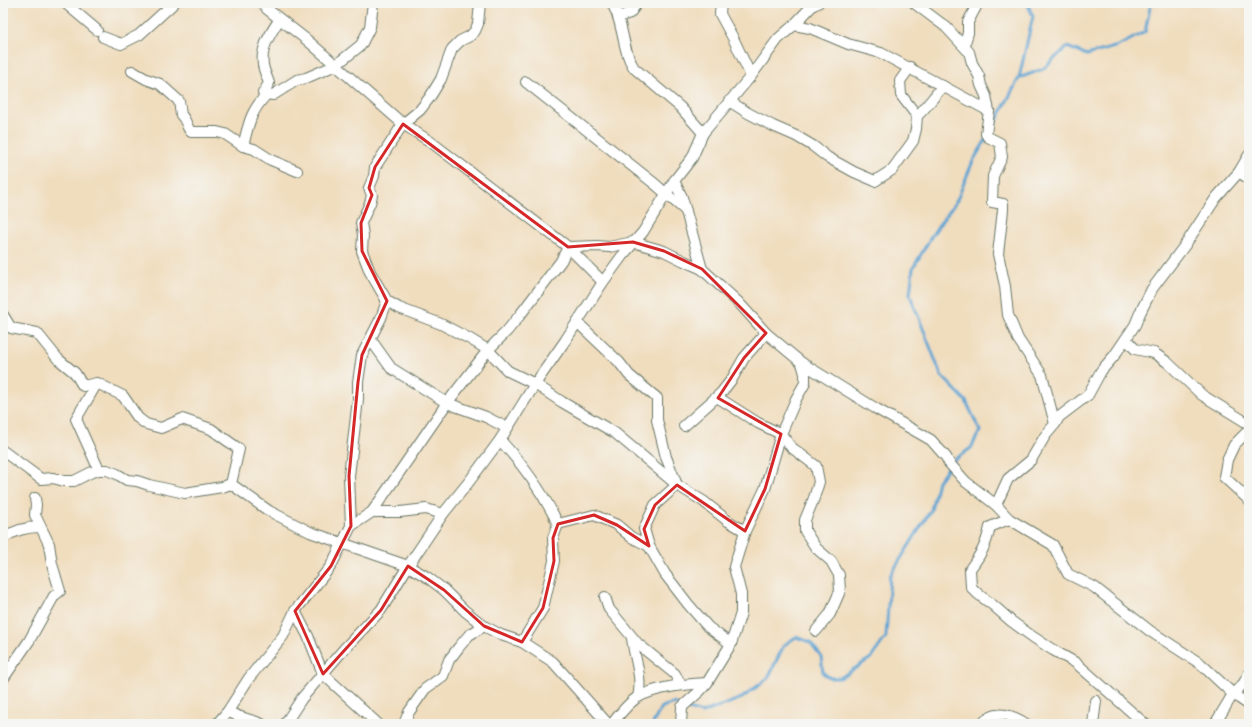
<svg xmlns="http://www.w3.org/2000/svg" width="1252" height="727" font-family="'Sorts Mill Goudy',serif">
  <rect width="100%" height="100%" fill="#f6f6f2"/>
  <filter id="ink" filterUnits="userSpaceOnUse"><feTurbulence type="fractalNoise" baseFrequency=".025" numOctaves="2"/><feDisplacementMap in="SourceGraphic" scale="8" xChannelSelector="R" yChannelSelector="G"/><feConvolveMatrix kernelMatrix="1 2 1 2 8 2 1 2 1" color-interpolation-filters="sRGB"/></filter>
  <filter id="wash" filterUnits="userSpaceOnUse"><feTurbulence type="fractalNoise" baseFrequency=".012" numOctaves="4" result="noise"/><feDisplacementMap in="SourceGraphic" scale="16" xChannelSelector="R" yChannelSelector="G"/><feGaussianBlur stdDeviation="0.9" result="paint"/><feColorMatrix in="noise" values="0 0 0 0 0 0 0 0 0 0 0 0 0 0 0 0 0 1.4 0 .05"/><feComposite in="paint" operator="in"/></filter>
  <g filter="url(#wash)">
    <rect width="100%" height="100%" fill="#f0ddbe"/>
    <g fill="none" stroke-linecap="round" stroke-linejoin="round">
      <!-- stream -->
      <g stroke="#5ca3d3" stroke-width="3">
        <polyline points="1019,78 1043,69 1067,47 1087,55 1118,46 1145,32 1151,3"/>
        <polyline points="990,133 1019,78 1033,16 1027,3"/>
        <polyline points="685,708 702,713 742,698 768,678 784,645 796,637 810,642 821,656 823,673 830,678 840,678 871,658 886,637 890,576 931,510 938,481 954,460 971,448 980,431 966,401 941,375 910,295 913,268 934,232 957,200 973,161 987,138"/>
        <polyline points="653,724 654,721 662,707 674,703 680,706"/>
      </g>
    </g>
  </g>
  <g filter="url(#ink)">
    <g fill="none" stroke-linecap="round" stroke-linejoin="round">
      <defs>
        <g id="minor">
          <polyline points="65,3 97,30"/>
          <polyline points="263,3 267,9 307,40 403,124 431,142 568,247 603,282"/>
          <path d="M 612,3 C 614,8 617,12 618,17 C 624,35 624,53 634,68 L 680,107 L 703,133"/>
          <polyline points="721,3 720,14 733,38 751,76"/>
          <polyline points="914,3 946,27 969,52 972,63 979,76 981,85 986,96 989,111 986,134 988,137 1000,143 1002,157 993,176 992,202 1003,204 1003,210 998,254 1005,286 1008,315 1018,339 1042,375 1055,424 1045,436 1031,460 1008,479 996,505"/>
          <polyline points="618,17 630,13 637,3"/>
          <polyline points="794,25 810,28 848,44 881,53 989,111"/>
          <polyline points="103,37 121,44 139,35 174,3"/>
          <polyline points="964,46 968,33 968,22 978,3"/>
          <path d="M 132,71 L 146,79 L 160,84 L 179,101 L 181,115 C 187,120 186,127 191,132 L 217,132 L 225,134 L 243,146 L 254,149 L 271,160 L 297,171"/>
          <polyline points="526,82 655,184 686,211"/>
          <path d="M 263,93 L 269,83 C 267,77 264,71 263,65 C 260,48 271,33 279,20"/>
          <polyline points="729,101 748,113 773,126 796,136 813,146 827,157 854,172 875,181 892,170 913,141 916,129 917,116 901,95 900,81 910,67"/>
          <path d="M 917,116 C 927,107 934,96 943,86"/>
          <path d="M 243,146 C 249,123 250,112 267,94 L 273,95 L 297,80 L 306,78 L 336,65 L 361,45 L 370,27 L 373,3"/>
          <polyline points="1239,172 1249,179"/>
          <polyline points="674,181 682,197 702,269"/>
          <polyline points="387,301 399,308 441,324 470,339 488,350 508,371 535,384 562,402 615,433 677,485 703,501 728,521 745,531"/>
          <polyline points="3,315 11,328 37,333 58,359 75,373 83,386 97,383 123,396 138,418 146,424 161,428 182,419 211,429 239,449 231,484 269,511 310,532 408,566 427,577 444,590 465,611 484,626 501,635 522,642 553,662 608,724"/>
          <polyline points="577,322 619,362 629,375 657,398 657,420 666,457 677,485 655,505 644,529 649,546 665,574 688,604 708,627 731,644"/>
          <polyline points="1126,339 1135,349 1154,353 1167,362 1202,395 1249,424"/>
          <polyline points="371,340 391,368 447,403 486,417 507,428"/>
          <polyline points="97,383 76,419 99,470"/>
          <polyline points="717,397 758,423 781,434 791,447 816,466 819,482 814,498 805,520 805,531 816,548 831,561 839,575 840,591 830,614 816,631"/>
          <polyline points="1055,424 1059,417 1088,395 1101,371 1114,356 1135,325 1140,313 1152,289 1185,245 1216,198 1239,172 1249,155"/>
          <polyline points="684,426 721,393 732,379 744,358 766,333"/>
          <polyline points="1249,433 1246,433 1234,445 1227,460 1224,477 1249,500"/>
          <path d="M 500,440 C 524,466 543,492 558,524 L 553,538 L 554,561 L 543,608 L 522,642"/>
          <polyline points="3,451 41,479 53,478 64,481 74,481 92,472 99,470 107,470 117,474 127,480 137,481 149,485 185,493 222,487 231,484"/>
          <polyline points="372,512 400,512 426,509 443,514"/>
          <path d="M 1009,519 L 990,527 C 986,546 981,554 970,569 L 971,587 L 978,594 L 994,606 L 1011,621 L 1033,637 L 1053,650 L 1076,663 L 1145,724"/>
          <polyline points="558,524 594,515 617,525 631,537 649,546"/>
          <polyline points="351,526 349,476 358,399 358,382 362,355 381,318 387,301 370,272 362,251 363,235 361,223 370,203 372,195 369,188 374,176 375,167 403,124 420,110 430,97 441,79 452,49 460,41 470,36 475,31 478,24 480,3"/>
          <path d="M 3,538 C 15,530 26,527 40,527"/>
          <polyline points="605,597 609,609 638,644 675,674 681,685"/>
          <polyline points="295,611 308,636 323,674 378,724"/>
          <path d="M 632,638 C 634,658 643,677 638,697"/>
          <polyline points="3,679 29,641 54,596 60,591 52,564 49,544 35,515 36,505 35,498"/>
          <path d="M 228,711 C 238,718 250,719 262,724"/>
          <polyline points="217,724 228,711 249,678 283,636 295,611 331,566 351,526 372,512 447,403 488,350 507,331 520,315 561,261 568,247 597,246 609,247 633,242 664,251 684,261 702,269 739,303 766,333 802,363 875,408 931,440 946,457 949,463 966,482 996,505 1009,519 1053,545 1068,574 1094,587 1150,631 1201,664 1233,694 1249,705"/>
          <polyline points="285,724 302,698 344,649 381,610 408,566 443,514 468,483 500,440 535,384 565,341 603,282 622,256 643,232 674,181 692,158 703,133 751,76 778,39 794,25 813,5 818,3"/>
          <polyline points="404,724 409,712 425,689 443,676 449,660 459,647 469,635 484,626"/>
          <path d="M 612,724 C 619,715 628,703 638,697 C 657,687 686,684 707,683"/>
          <polyline points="681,724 682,707 700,691 707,683 731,644 741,613 741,594 734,567 745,531 765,489 781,434 796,399 805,383 805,374 802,363"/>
          <path d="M 982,724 C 995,709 1011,714 1026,724"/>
          <polyline points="1093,724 1096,701"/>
          <polyline points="1215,724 1233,694 1244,683 1249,673"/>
        </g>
      </defs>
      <!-- minor casing -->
      <use href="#minor" stroke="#687564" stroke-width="12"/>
      <!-- minor -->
      <use href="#minor" stroke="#fff" stroke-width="10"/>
    </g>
  </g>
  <!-- marked area -->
  <path fill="none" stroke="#d62828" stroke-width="3" stroke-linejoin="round" d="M 403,124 L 568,247 L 633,242 L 664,251 L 702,269 L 766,333 L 744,358 L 718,398 L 781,434 L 765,489 L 745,531 L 677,485 L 655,505 L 644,529 L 649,546 L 617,525 L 594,515 L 558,524 L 553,538 L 554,561 L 543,608 L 522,642 L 484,626 L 444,590 L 408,566 L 381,610 L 323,674 L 295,611 L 331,566 L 351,526 L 349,476 L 358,382 L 362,355 L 387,301 L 362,251 L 361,223 L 372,195 L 369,188 L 375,167 Z"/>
  <!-- margin -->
  <rect width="1252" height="727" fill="none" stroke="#f6f6f2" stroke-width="16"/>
</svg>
